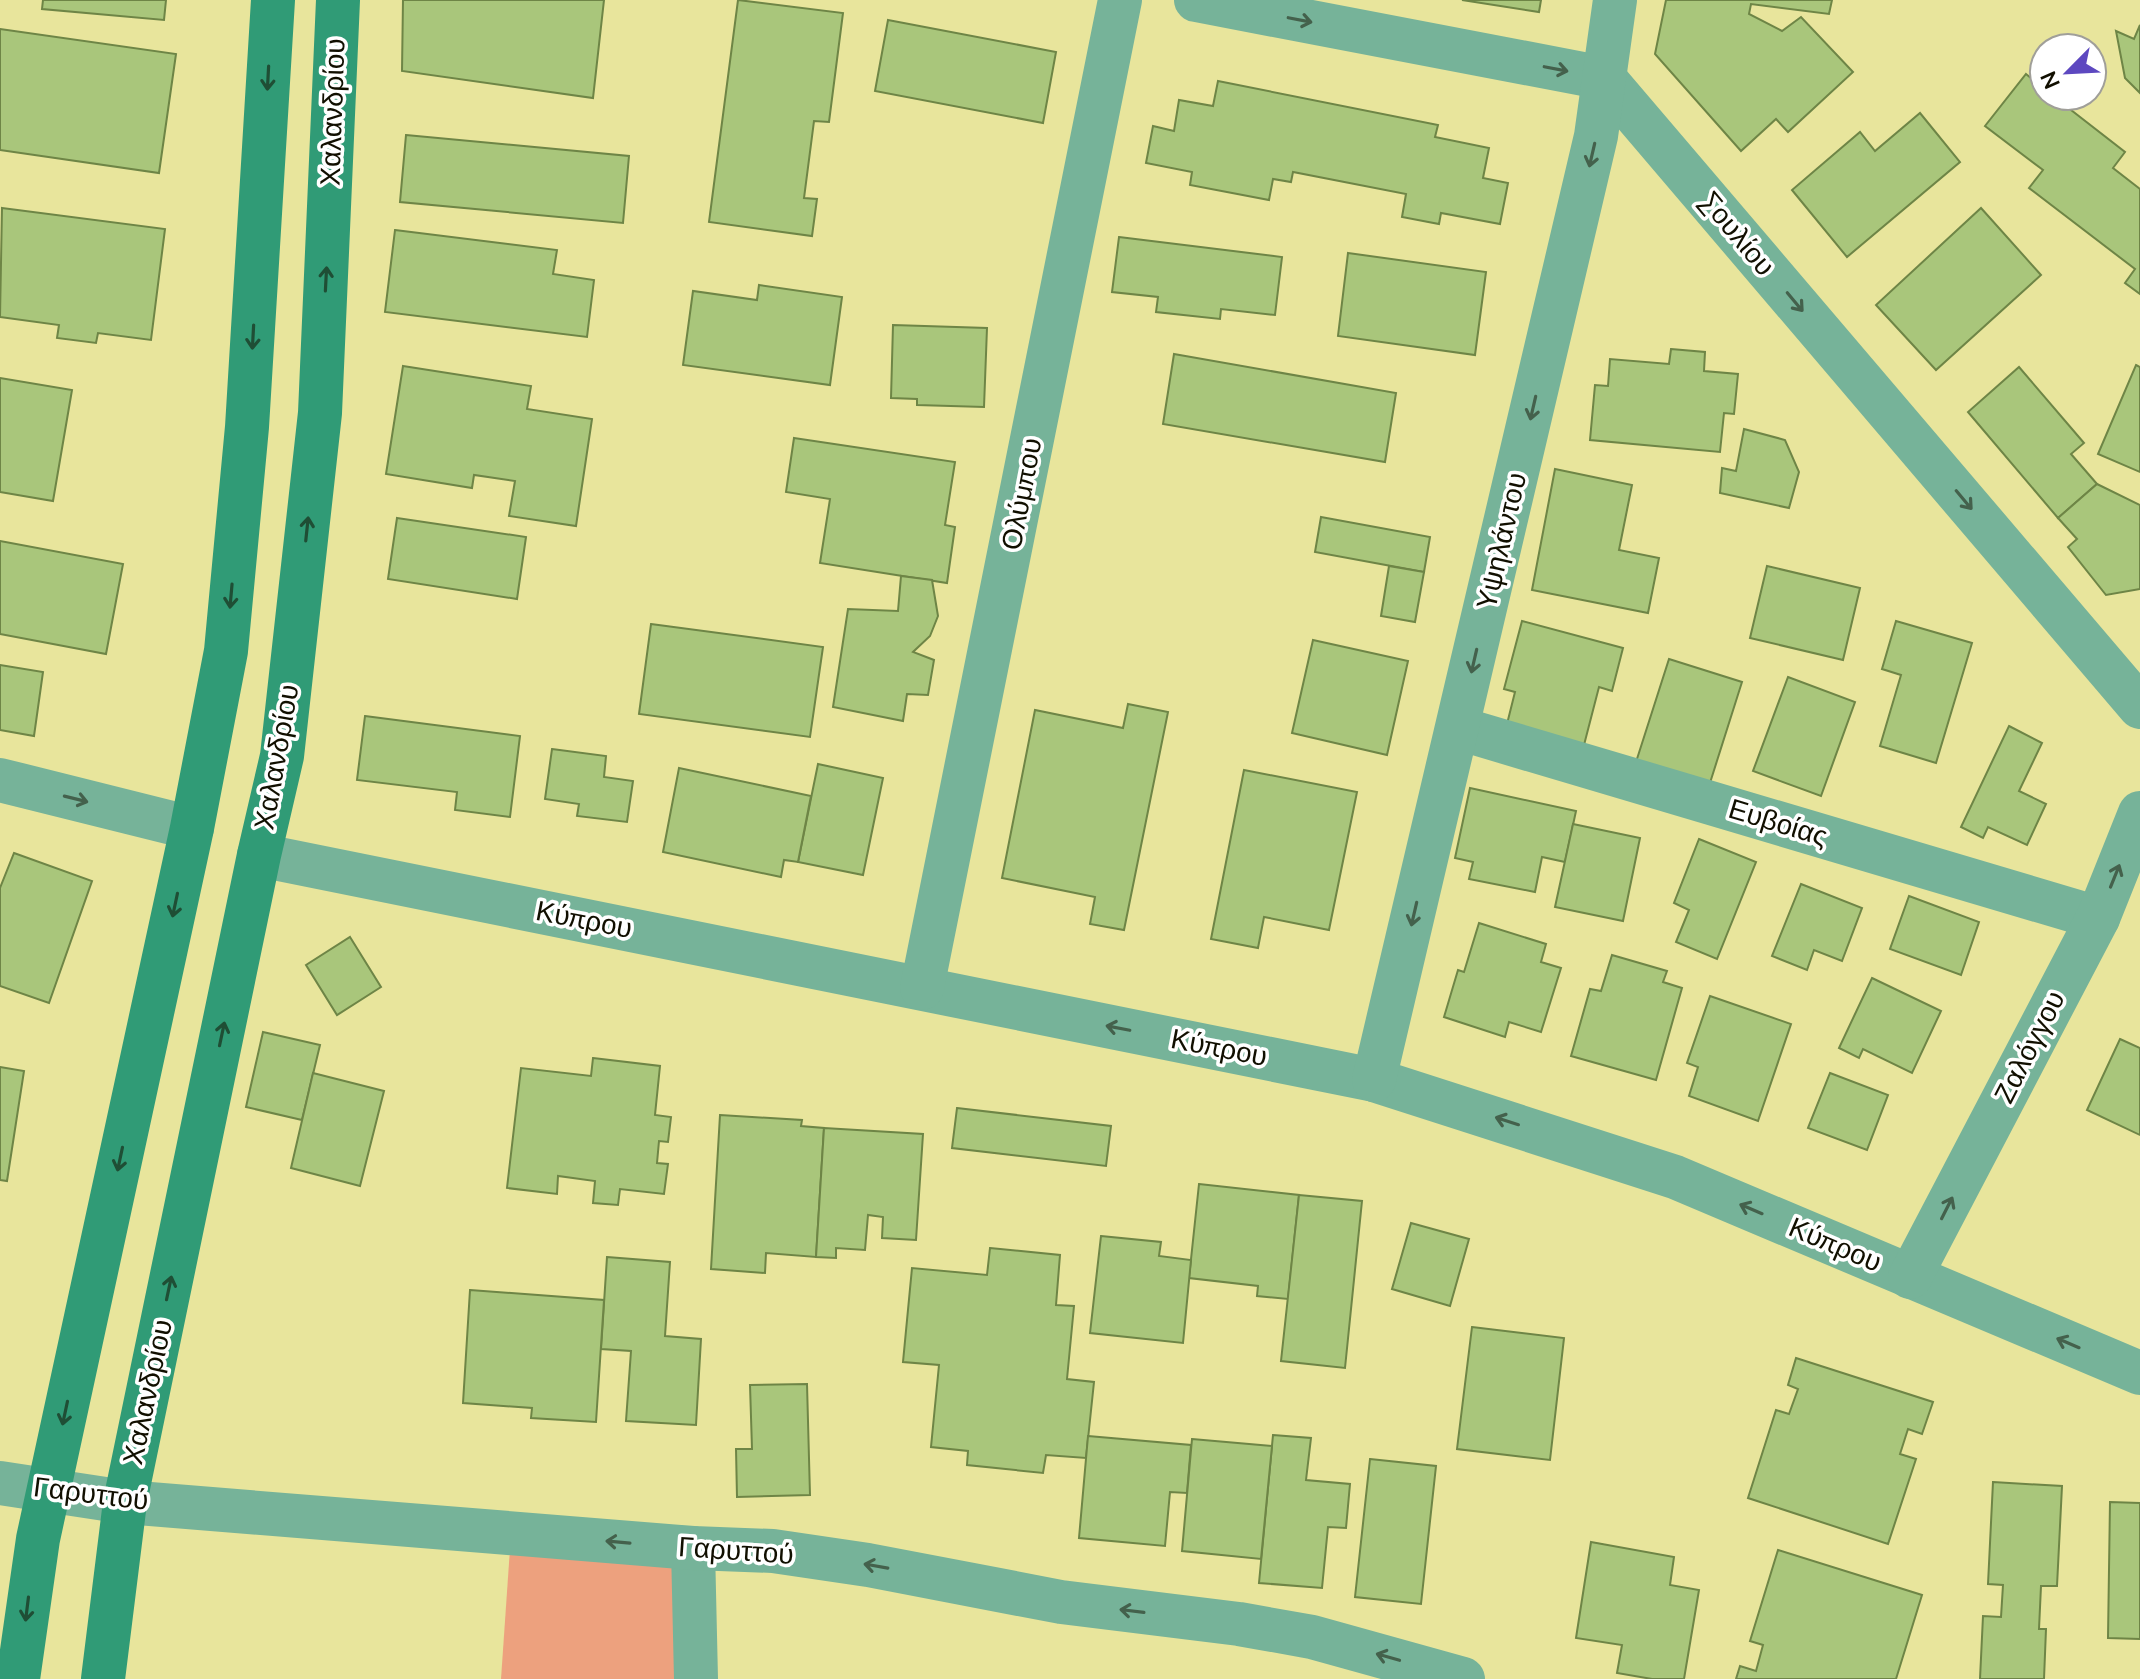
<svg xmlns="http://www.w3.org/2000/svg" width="2140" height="1679" font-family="'Nunito Sans',sans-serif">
  <rect width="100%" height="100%" fill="#e8e59c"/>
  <!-- green -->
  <polygon fill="#eda17e" points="511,1534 693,1548 694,1679 501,1679"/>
  <!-- building -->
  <g fill="#a9c67b" stroke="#6e8546" stroke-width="2">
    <polygon points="43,0 166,0 164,20 42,9"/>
    <polygon points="403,0 604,0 593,98 402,71"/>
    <polygon points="738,0 843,13 829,122 814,121 804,198 817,199 812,236 709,222"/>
    <polygon points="1462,0 1541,0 1539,12"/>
    <polygon points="1666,0 1832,0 1829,14 1751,4 1749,14 1782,31 1801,17 1853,72 1788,132 1776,119 1741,151 1655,54"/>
    <polygon points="888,20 1056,52 1043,123 875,91"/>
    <polygon points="2140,25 2140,93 2125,78 2116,31 2134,39"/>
    <polygon points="0,29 176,54 159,173 0,150"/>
    <polygon points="2026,74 2044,89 2044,96 2053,96 2125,152 2113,168 2140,189 2140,294 2125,283 2135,269 2029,188 2043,170 1985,126"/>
    <polygon points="1218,81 1438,125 1435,137 1489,148 1483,178 1508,183 1500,224 1441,213 1439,224 1402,217 1406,194 1293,172 1291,182 1273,179 1269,200 1190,185 1192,172 1146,163 1153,126 1174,131 1179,100 1213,106"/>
    <polygon points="1920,113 1960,162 1847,257 1792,190 1860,132 1875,151"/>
    <polygon points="406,135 629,156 623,223 400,202"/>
    <polygon points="2,208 165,229 151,340 98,333 96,343 57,338 59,325 0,317"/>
    <polygon points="1981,208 2041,275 1936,370 1876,305"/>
    <polygon points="395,230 557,250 553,274 594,280 587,337 385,312"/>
    <polygon points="1119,237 1282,257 1275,315 1221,309 1220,319 1156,312 1158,297 1112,292"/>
    <polygon points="1348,253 1486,272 1475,355 1338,336"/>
    <polygon points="759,285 842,297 830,385 683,365 693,291 757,300"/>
    <polygon points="893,325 987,328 984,407 917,405 917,399 891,398"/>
    <polygon points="1671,349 1705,352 1704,371 1738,374 1734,414 1724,413 1720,452 1590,440 1595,385 1608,386 1610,359 1669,364"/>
    <polygon points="1174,354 1396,393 1385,462 1163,424"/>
    <polygon points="2136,365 2140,367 2140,472 2098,454"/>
    <polygon points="403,366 531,386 527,409 592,419 576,526 509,516 515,481 474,475 472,488 386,474"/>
    <polygon points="2019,367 2084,443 2071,454 2097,484 2058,518 1968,412"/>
    <polygon points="0,378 72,390 53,501 0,492"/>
    <polygon points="1744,429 1785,440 1799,472 1789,508 1720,493 1722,468 1736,471"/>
    <polygon points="794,438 955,462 945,525 955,527 947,583 820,563 830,499 786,492"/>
    <polygon points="1555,469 1632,485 1619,550 1659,558 1648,613 1532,590"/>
    <polygon points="2097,484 2140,505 2140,589 2106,595 2068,547 2077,539 2058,518"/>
    <polygon points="1321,517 1430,537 1424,572 1315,552"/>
    <polygon points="397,518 526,537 517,599 388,579"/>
    <polygon points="0,541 123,564 106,654 0,634"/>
    <polygon points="1389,566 1424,572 1415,622 1381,616"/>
    <polygon points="1767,566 1860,588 1843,660 1750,638"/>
    <polygon points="901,576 932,580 938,616 930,636 913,652 934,660 928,695 907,694 903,721 833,707 848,609 898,611"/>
    <polygon points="1522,621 1623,648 1612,691 1599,687 1584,745 1507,724 1515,692 1504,689"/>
    <polygon points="1896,621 1972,643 1936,763 1880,746 1901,675 1882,669"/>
    <polygon points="651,624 823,647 810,737 639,714"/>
    <polygon points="1313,640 1408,661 1387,755 1292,733"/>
    <polygon points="1669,659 1742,682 1709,786 1636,762"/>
    <polygon points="0,665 43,672 34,736 0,730"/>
    <polygon points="1788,677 1855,702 1821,796 1753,771"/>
    <polygon points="1128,704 1168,712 1124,930 1090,924 1095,897 1002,878 1035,710 1123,728"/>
    <polygon points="365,716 520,736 510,817 455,810 457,792 357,780"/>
    <polygon points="2009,726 2042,743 2019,791 2046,804 2027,845 1988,827 1983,838 1961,827"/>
    <polygon points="552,749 606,756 604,777 633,781 627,822 577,816 579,804 545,799"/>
    <polygon points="818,764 883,778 863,875 798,862"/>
    <polygon points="679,768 811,796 798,862 784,860 781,877 663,852"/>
    <polygon points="1244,770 1357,792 1329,930 1264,917 1258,948 1211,939"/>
    <polygon points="1470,788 1576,811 1565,862 1542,857 1535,892 1469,879 1473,862 1455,858"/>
    <polygon points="1573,824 1640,838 1623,921 1555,907"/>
    <polygon points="1699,839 1756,862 1717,959 1676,942 1689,910 1674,903"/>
    <polygon points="14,853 92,881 49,1003 0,986 0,888"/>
    <polygon points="1801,884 1862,908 1842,961 1814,950 1807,970 1772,956"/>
    <polygon points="1909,896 1979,922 1961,975 1890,949"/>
    <polygon points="1479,923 1546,944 1541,962 1561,968 1541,1032 1509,1022 1505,1037 1444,1017 1458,970 1464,972"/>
    <polygon points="350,937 381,987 337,1015 306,965"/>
    <polygon points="1612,955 1667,971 1663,982 1682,988 1656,1080 1571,1056 1590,989 1601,991"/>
    <polygon points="1872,978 1941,1011 1912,1073 1863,1049 1859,1058 1839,1048"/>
    <polygon points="1710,996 1791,1024 1758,1121 1689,1096 1698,1067 1687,1063"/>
    <polygon points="263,1032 320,1045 302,1120 246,1107"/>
    <polygon points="2120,1039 2140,1048 2140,1135 2087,1110"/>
    <polygon points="593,1058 660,1066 655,1115 671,1117 668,1142 659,1141 657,1163 668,1164 664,1194 620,1189 618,1205 593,1203 595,1181 558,1176 557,1194 507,1188 521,1068 591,1076"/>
    <polygon points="0,1067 24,1071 7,1181 0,1180"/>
    <polygon points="313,1073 384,1091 360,1186 291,1168"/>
    <polygon points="1830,1073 1888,1095 1867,1150 1808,1128"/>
    <polygon points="957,1108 1111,1126 1106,1166 952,1148"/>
    <polygon points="720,1115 802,1120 801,1126 824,1128 816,1257 766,1253 765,1273 711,1269"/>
    <polygon points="824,1128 923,1134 916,1240 882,1238 883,1217 868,1215 865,1250 836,1248 836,1258 816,1257"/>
    <polygon points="1199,1184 1299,1195 1288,1299 1257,1296 1258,1286 1189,1278"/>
    <polygon points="1299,1195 1362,1201 1345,1368 1281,1361"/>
    <polygon points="1411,1223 1469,1239 1450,1306 1392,1289"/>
    <polygon points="1101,1236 1161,1242 1159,1256 1191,1260 1183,1343 1090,1333"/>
    <polygon points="990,1248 1060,1255 1056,1305 1074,1306 1067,1379 1094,1382 1086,1458 1046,1455 1043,1473 967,1465 968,1451 931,1447 939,1365 903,1362 912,1268 987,1275"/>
    <polygon points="607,1257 670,1262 665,1336 701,1339 696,1425 626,1421 631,1351 601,1349"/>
    <polygon points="470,1290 604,1300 596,1422 531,1418 532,1408 463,1403"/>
    <polygon points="1472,1327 1564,1338 1550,1460 1457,1449"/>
    <polygon points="1796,1358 1933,1402 1922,1434 1908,1429 1900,1454 1916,1459 1888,1544 1748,1498 1776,1410 1789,1414 1798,1389 1788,1385"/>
    <polygon points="807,1384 810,1495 737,1497 736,1449 752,1449 750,1385"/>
    <polygon points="1273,1435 1311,1438 1306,1480 1350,1484 1346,1528 1328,1527 1322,1588 1259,1583"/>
    <polygon points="1088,1436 1191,1445 1187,1493 1170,1492 1165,1546 1079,1538"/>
    <polygon points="1192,1439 1272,1446 1261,1559 1182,1551"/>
    <polygon points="1370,1459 1436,1466 1421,1604 1355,1597"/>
    <polygon points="1993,1482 2062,1486 2057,1586 2041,1586 2039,1629 2046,1629 2044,1679 1980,1679 1983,1616 2001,1617 2003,1585 1988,1584"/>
    <polygon points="2110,1502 2140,1503 2140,1639 2108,1638"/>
    <polygon points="1591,1542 1674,1557 1670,1585 1699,1590 1684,1679 1652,1679 1617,1673 1622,1645 1576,1638"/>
    <polygon points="1778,1550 1922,1595 1896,1679 1736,1679 1740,1666 1756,1671 1763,1645 1750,1641"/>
  </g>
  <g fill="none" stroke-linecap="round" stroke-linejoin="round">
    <!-- minor -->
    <g stroke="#76b399" stroke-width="44">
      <polyline points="1196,0 1604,78 2140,707"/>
      <polyline points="1458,728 2098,918"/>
      <polyline points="0,780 192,828"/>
      <polyline points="259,855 1374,1080 1675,1177 2140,1373"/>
      <polyline points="922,988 1120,0"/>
      <polyline points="1374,1080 1596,136 1615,0"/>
      <polyline points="693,1548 696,1679"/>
    </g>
    <!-- tertiary -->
    <g stroke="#76b399" stroke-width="44">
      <polyline points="1910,1277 2098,918 2140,813"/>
      <polyline points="0,1483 125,1502 693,1548 773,1551 868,1565 1061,1602 1239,1624 1312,1637 1463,1679"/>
    </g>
    <!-- secondary -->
    <g stroke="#309b76" stroke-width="44">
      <polyline points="18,1679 38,1539 192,828 226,651 247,427 273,0"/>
      <polyline points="103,1679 125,1502 259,855 282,756 320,413 338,0"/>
    </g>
  </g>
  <!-- one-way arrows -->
  <defs><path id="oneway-shaft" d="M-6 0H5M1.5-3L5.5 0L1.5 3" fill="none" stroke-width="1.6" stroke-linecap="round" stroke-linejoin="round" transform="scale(2)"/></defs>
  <g stroke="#44614c">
    <use href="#oneway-shaft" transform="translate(1300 20) rotate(11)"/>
    <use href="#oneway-shaft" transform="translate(1556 69) rotate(11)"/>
    <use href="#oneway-shaft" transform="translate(1592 155) rotate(103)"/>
    <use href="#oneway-shaft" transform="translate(1795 302) rotate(50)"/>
    <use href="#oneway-shaft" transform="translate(1533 408) rotate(103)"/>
    <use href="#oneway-shaft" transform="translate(1964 500) rotate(50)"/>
    <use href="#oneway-shaft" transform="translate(1474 661) rotate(103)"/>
    <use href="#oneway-shaft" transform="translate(76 799) rotate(14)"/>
    <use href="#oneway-shaft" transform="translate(2115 876) rotate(-68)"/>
    <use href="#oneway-shaft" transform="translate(1414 914) rotate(103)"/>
    <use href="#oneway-shaft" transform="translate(1118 1028) rotate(-169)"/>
    <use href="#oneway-shaft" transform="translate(1507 1121) rotate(-162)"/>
    <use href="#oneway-shaft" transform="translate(1947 1208) rotate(-63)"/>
    <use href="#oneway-shaft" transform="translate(1751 1209) rotate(-157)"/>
    <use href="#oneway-shaft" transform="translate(2068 1343) rotate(-157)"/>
    <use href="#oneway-shaft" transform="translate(618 1542) rotate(-175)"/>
    <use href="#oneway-shaft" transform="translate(876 1566) rotate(-170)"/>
    <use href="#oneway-shaft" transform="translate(1132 1611) rotate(-173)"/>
    <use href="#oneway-shaft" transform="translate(1388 1657) rotate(-164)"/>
  </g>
  <g stroke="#1f4e35">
    <use href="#oneway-shaft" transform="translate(268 78) rotate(93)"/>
    <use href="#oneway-shaft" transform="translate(326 279) rotate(-87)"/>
    <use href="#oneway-shaft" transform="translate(253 337) rotate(93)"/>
    <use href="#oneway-shaft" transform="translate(307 529) rotate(-84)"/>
    <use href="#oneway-shaft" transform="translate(231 596) rotate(95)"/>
    <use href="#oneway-shaft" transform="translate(175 905) rotate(102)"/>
    <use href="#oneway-shaft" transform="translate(222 1034) rotate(-78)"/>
    <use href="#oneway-shaft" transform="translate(120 1159) rotate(102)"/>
    <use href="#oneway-shaft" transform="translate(169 1288) rotate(-78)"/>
    <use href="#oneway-shaft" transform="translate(65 1413) rotate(102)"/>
    <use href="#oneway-shaft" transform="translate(27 1609) rotate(97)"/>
  </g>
  <g text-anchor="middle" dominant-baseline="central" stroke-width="7" stroke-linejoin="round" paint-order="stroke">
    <!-- street labels -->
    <g font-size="28" fill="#110f00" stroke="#fff">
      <text transform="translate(333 112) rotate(-88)">Χαλανδρίου</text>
      <text transform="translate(1737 234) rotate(50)">Σουλίου</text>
      <text transform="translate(1022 494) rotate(-79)">Ολύμπου</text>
      <text transform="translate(1502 541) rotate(-77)">Υψηλάντου</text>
      <text transform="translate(277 757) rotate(-80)">Χαλανδρίου</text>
      <text transform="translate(1778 823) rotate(17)">Ευβοίας</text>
      <text transform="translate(584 920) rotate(11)">Κύπρου</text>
      <text transform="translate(2030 1047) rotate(-63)">Ζαλόγγου</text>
      <text transform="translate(1219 1048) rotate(11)">Κύπρου</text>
      <text transform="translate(1835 1245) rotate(23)">Κύπρου</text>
      <text transform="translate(148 1392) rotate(-78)">Χαλανδρίου</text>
      <text transform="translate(91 1494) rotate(7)">Γαρυττού</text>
      <text transform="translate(736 1551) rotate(4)">Γαρυττού</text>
    </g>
  </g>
  <!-- north arrow -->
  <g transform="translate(2068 72) rotate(246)"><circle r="38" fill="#ffffff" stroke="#a09f99" stroke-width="2"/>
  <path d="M0-6L14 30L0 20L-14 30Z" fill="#5d48c0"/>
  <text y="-12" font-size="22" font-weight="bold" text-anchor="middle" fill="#110f00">N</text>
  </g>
</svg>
